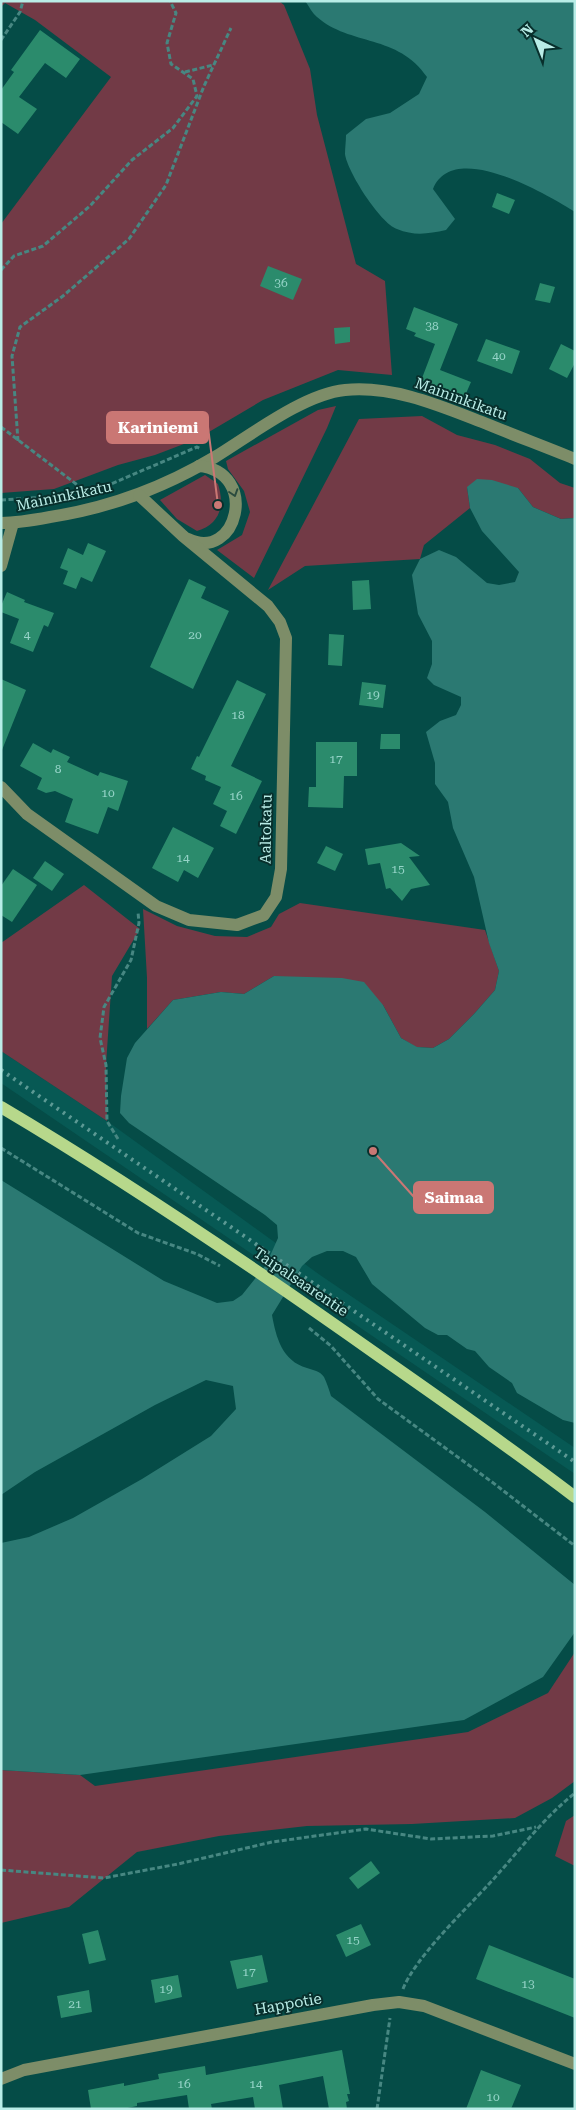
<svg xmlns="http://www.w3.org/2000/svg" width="576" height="2110" font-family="'Roboto Serif',serif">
  <rect width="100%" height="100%" fill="#054c47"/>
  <!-- built -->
  <polygon fill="#075954" points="1,1051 107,1121 320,1275 575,1448 575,1474 1,1083"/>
  <!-- green -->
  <g fill="#723a46">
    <polygon points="1,1 279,1 284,5 310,69 317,115 356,264 385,281 392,375 338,370 263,400 197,439 155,455 118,465 54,489 1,493 1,224 111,77 35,20 5,3 1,7"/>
    <polygon points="336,406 327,428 254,578 217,550 242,535 250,512 244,491 228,469 226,461 318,410"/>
    <polygon points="422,416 457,435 495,445 530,459 560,483 575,488 575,518 561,519 533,507 518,488 467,487 470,508 424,545 420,559 305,566 268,590 359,419"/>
    <path d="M 205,475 L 218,484 C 225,506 220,524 197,531 L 177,519 L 160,500 Z"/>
    <polygon points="84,885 140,929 112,976 106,1065 107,1121 1,1051 1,943"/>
    <polygon points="300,903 485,930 499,971 495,990 474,1014 449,1039 433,1048 416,1047 401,1038 383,1005 274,976 244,994 221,992 173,1000 147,1029 147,978 143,909 177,926 215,936 247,937 271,927 279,914"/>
    <polygon points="575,1652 575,1781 552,1798 515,1818 412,1824 307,1826 219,1836 137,1852 69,1907 1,1923 1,1770 80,1775 95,1786 468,1732 548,1693"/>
    <polygon points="575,1815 575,1866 555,1856 566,1821"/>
  </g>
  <!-- water -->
  <g fill="#2b7972">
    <path d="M 305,1 L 575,1 L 575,212 C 546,194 453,139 433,189 L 455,219 L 446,230 C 428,234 414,236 397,229 C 380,223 347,171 345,154 C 345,148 346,141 346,135 L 366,119 L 390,113 L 419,94 L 427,77 C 398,34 350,46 317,17 C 312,13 309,6 305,1 Z"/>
    <path d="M 477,479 L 492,480 L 518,488 L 533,507 L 561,519 L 575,518 L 575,1423 L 563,1420 L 517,1393 L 512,1383 L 489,1367 L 475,1351 L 467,1349 L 447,1335 L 438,1335 L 425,1328 L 372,1284 L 356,1257 L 343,1251 L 327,1251 L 312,1257 L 302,1266 L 272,1315 C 276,1337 282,1361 307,1368 C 313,1370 320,1371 324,1377 C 327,1383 329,1390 331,1396 L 485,1512 L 575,1585 L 575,1632 L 543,1677 L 464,1720 L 80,1775 L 1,1770 L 1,1543 L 29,1537 L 73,1518 L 142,1479 L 211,1436 L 236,1409 L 233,1386 L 206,1380 L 155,1405 L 35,1472 L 1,1495 L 1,1180 L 164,1281 L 217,1303 L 233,1301 L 242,1295 L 266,1265 L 278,1238 L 277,1225 L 265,1215 L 129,1123 L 120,1113 L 121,1096 L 127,1058 L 135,1043 L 173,1000 L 221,992 L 244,994 L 274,976 L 342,978 L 364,982 L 383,1005 L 401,1038 L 417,1047 L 433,1048 L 449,1039 L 474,1014 L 495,990 L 499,971 L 489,943 L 474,877 L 453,828 L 448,802 L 435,784 L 435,763 L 426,732 L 440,721 L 456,715 L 461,705 L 461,697 L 434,685 L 427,678 L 432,664 L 432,641 L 418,614 L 412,575 L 420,559 L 439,550 L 456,557 L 487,583 L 499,585 L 515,582 L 519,572 L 482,531 L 470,508 L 467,487 Z"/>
  </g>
  <!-- building -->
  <g fill="#2b8b6c">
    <polygon points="40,30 80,59 66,78 45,63 19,97 37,109 18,134 1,122 1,90 14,72 11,70"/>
    <polygon points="497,193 515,200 509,214 492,207"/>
    <polygon points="268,266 302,279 293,300 260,286"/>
    <polygon points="540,283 555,287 550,303 535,300"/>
    <polygon points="414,307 458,324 440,370 471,382 464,398 434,386 432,391 419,386 435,344 414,336 416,333 406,329"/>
    <polygon points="350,327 350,342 335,344 334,328"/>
    <polygon points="486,339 520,351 512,374 477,361"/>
    <polygon points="561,344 575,351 575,363 567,378 549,369"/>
    <polygon points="88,543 106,551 92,582 81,577 76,589 63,584 68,571 60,568 68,548 83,555"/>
    <polygon points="189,579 206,587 201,598 229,611 193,689 150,667"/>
    <polygon points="369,580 371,609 353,610 352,581"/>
    <polygon points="7,592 25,600 24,602 54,613 48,627 44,625 33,652 10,643 19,619 1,612 1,606"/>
    <polygon points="329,634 344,635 342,666 328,665"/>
    <polygon points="1,679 26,690 2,750 1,750"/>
    <polygon points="237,680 266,694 231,766 262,781 236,834 220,826 227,811 213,804 221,787 205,780 206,776 191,769 197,756 199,757"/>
    <polygon points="362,682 386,685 383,708 359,705"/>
    <polygon points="381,734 400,734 400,749 380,749"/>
    <polygon points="316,742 357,742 357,776 344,776 343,808 308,807 309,787 316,787"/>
    <polygon points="33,743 51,753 53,749 70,757 67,762 98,776 100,772 128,781 118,811 108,807 98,834 65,822 73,799 55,791 46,793 37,789 42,778 20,766"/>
    <polygon points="173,827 214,848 198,878 184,870 178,882 152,868"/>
    <polygon points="401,843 420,856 409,857 430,885 411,889 402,901 390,888 386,889 380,863 368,865 365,849"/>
    <polygon points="326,846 343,854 335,871 317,863"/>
    <polygon points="45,861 64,874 52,891 33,878"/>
    <polygon points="13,869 37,885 12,922 1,915 1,886"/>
    <polygon points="371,1861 380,1873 358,1889 349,1878"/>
    <polygon points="361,1924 371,1945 346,1957 336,1935"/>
    <polygon points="98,1930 106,1960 89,1964 82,1934"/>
    <polygon points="489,1945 575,1979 575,2018 476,1979"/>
    <polygon points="262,1955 268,1982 237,1989 230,1961"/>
    <polygon points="178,1975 182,1997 155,2003 151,1980"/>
    <polygon points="89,1990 92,2012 61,2018 57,1996"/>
    <polygon points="342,2050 350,2094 347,2094 349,2101 346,2102 347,2109 329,2109 323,2076 279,2085 283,2109 255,2109 253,2097 211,2104 212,2109 189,2109 187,2095 137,2103 137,2106 123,2109 91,2109 88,2090 124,2083 124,2086 159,2079 158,2074 205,2066 206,2075"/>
    <polygon points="481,2070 521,2085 511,2109 466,2109"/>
  </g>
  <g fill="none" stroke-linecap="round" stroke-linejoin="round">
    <!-- path -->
    <g stroke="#478782" stroke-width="3" stroke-dasharray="5 2.5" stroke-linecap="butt">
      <polyline points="1,40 20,12 23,1"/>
      <polyline points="185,72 213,65"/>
      <polyline points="1,270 14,256 43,246 90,206 132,160 173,128 197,96 193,79 171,64 167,43 176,13 170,1"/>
      <polyline points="1,427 84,490"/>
      <polyline points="18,441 12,356 20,327 63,296 129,239 166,185 204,86 231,28"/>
      <polyline points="1,500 47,497 111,484 197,447 201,449"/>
      <polyline points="118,1139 107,1121 106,1065 100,1038 104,1007 131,960 139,923 138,912"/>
      <polyline points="1,1148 138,1233 197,1254 220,1266"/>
      <polyline points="309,1328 331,1346 378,1399 492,1482 575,1546"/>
      <polyline points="1,1870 104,1878 178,1864 272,1842 366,1829 431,1839 493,1836 536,1827"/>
      <path d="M 403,1989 C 415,1958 464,1911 488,1885 C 517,1854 541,1820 575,1793"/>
      <polyline points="377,2109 390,2018"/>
    </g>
    <!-- minor -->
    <g stroke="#7d8d68" stroke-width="12">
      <path d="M 1,523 C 18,523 34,520 50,517 C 109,508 163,488 215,457 C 251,435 304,394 345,390 C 394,385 443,407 487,424 C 516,436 546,447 575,459"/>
      <path d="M 188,539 C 237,563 260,472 199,466"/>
      <polyline points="1,566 13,523"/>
      <polyline points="1,787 27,814 156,906 189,920 237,925 264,915 276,897 281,869 286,638 280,622 268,606 183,536 139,495"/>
      <polyline points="1,2079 24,2070 40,2067 373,2005 399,2002 424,2006 575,2064"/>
    </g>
    <!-- major -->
    <path stroke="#b7d88b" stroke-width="12" d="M 1,1107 C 131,1184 256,1269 379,1356 C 445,1402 511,1448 575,1497"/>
    <!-- rail -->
    <polyline stroke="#5c9994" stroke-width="4" stroke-dasharray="2.5 5" stroke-linecap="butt" points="1,1070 575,1462"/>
  </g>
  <!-- one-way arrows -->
  <defs><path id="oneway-chevron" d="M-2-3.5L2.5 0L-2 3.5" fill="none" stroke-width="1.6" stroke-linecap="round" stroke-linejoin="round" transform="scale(1.25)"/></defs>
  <use stroke="#2b4b3e" href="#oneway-chevron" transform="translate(234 493) rotate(72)"/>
  <g text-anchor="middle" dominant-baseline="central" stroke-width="4" stroke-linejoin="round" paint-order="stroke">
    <!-- number labels -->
    <g font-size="12" fill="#96d4c8">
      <text x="281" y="283">36</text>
      <text x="432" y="326">38</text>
      <text x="499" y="356">40</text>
      <text x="27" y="635">4</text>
      <text x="195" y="635">20</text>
      <text x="373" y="695">19</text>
      <text x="238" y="715">18</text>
      <text x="336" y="759">17</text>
      <text x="58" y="769">8</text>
      <text x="108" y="793">10</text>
      <text x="236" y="796">16</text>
      <text x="183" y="858">14</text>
      <text x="398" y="869">15</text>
      <text x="353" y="1940">15</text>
      <text x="249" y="1972">17</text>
      <text x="528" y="1984">13</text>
      <text x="166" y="1989">19</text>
      <text x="75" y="2004">21</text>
      <text x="184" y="2084">16</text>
      <text x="256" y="2084">14</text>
      <text x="493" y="2097">10</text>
    </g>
    <!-- street labels -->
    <g font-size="15" fill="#b9ede7" stroke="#082f2c">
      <text transform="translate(461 399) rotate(20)">Maininkikatu</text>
      <text transform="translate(64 496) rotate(-12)">Maininkikatu</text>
      <text transform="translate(266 829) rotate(-89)">Aaltokatu</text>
      <text transform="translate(301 1282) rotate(34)">Taipalsaarentie</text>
      <text transform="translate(288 2004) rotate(-10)">Happotie</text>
    </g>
  </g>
  <!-- callouts -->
  <path fill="none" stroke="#ca7774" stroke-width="2" d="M218 505L208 427M373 1151L414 1197"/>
  <g fill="#ca7774" stroke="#082f2c" stroke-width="2">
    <circle cx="218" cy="505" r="5"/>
    <circle cx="373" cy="1151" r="5"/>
  </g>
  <g fill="#ca7774" stroke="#ca7774" stroke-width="2">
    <rect x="107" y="412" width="101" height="31" rx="5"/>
    <rect x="414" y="1182" width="79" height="31" rx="5"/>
  </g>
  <g font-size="16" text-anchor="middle" font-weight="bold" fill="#fff">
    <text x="158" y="433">Kariniemi</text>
    <text x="454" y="1203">Saimaa</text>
  </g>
  <!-- border -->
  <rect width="576" height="2110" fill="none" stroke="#b9ede7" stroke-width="5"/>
  <!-- north arrow -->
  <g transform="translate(536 40) rotate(317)" stroke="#082f2c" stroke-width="4" paint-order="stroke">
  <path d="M0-4L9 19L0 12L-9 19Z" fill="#b9ede7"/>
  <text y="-8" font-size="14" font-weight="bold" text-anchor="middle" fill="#b9ede7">N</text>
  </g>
</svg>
